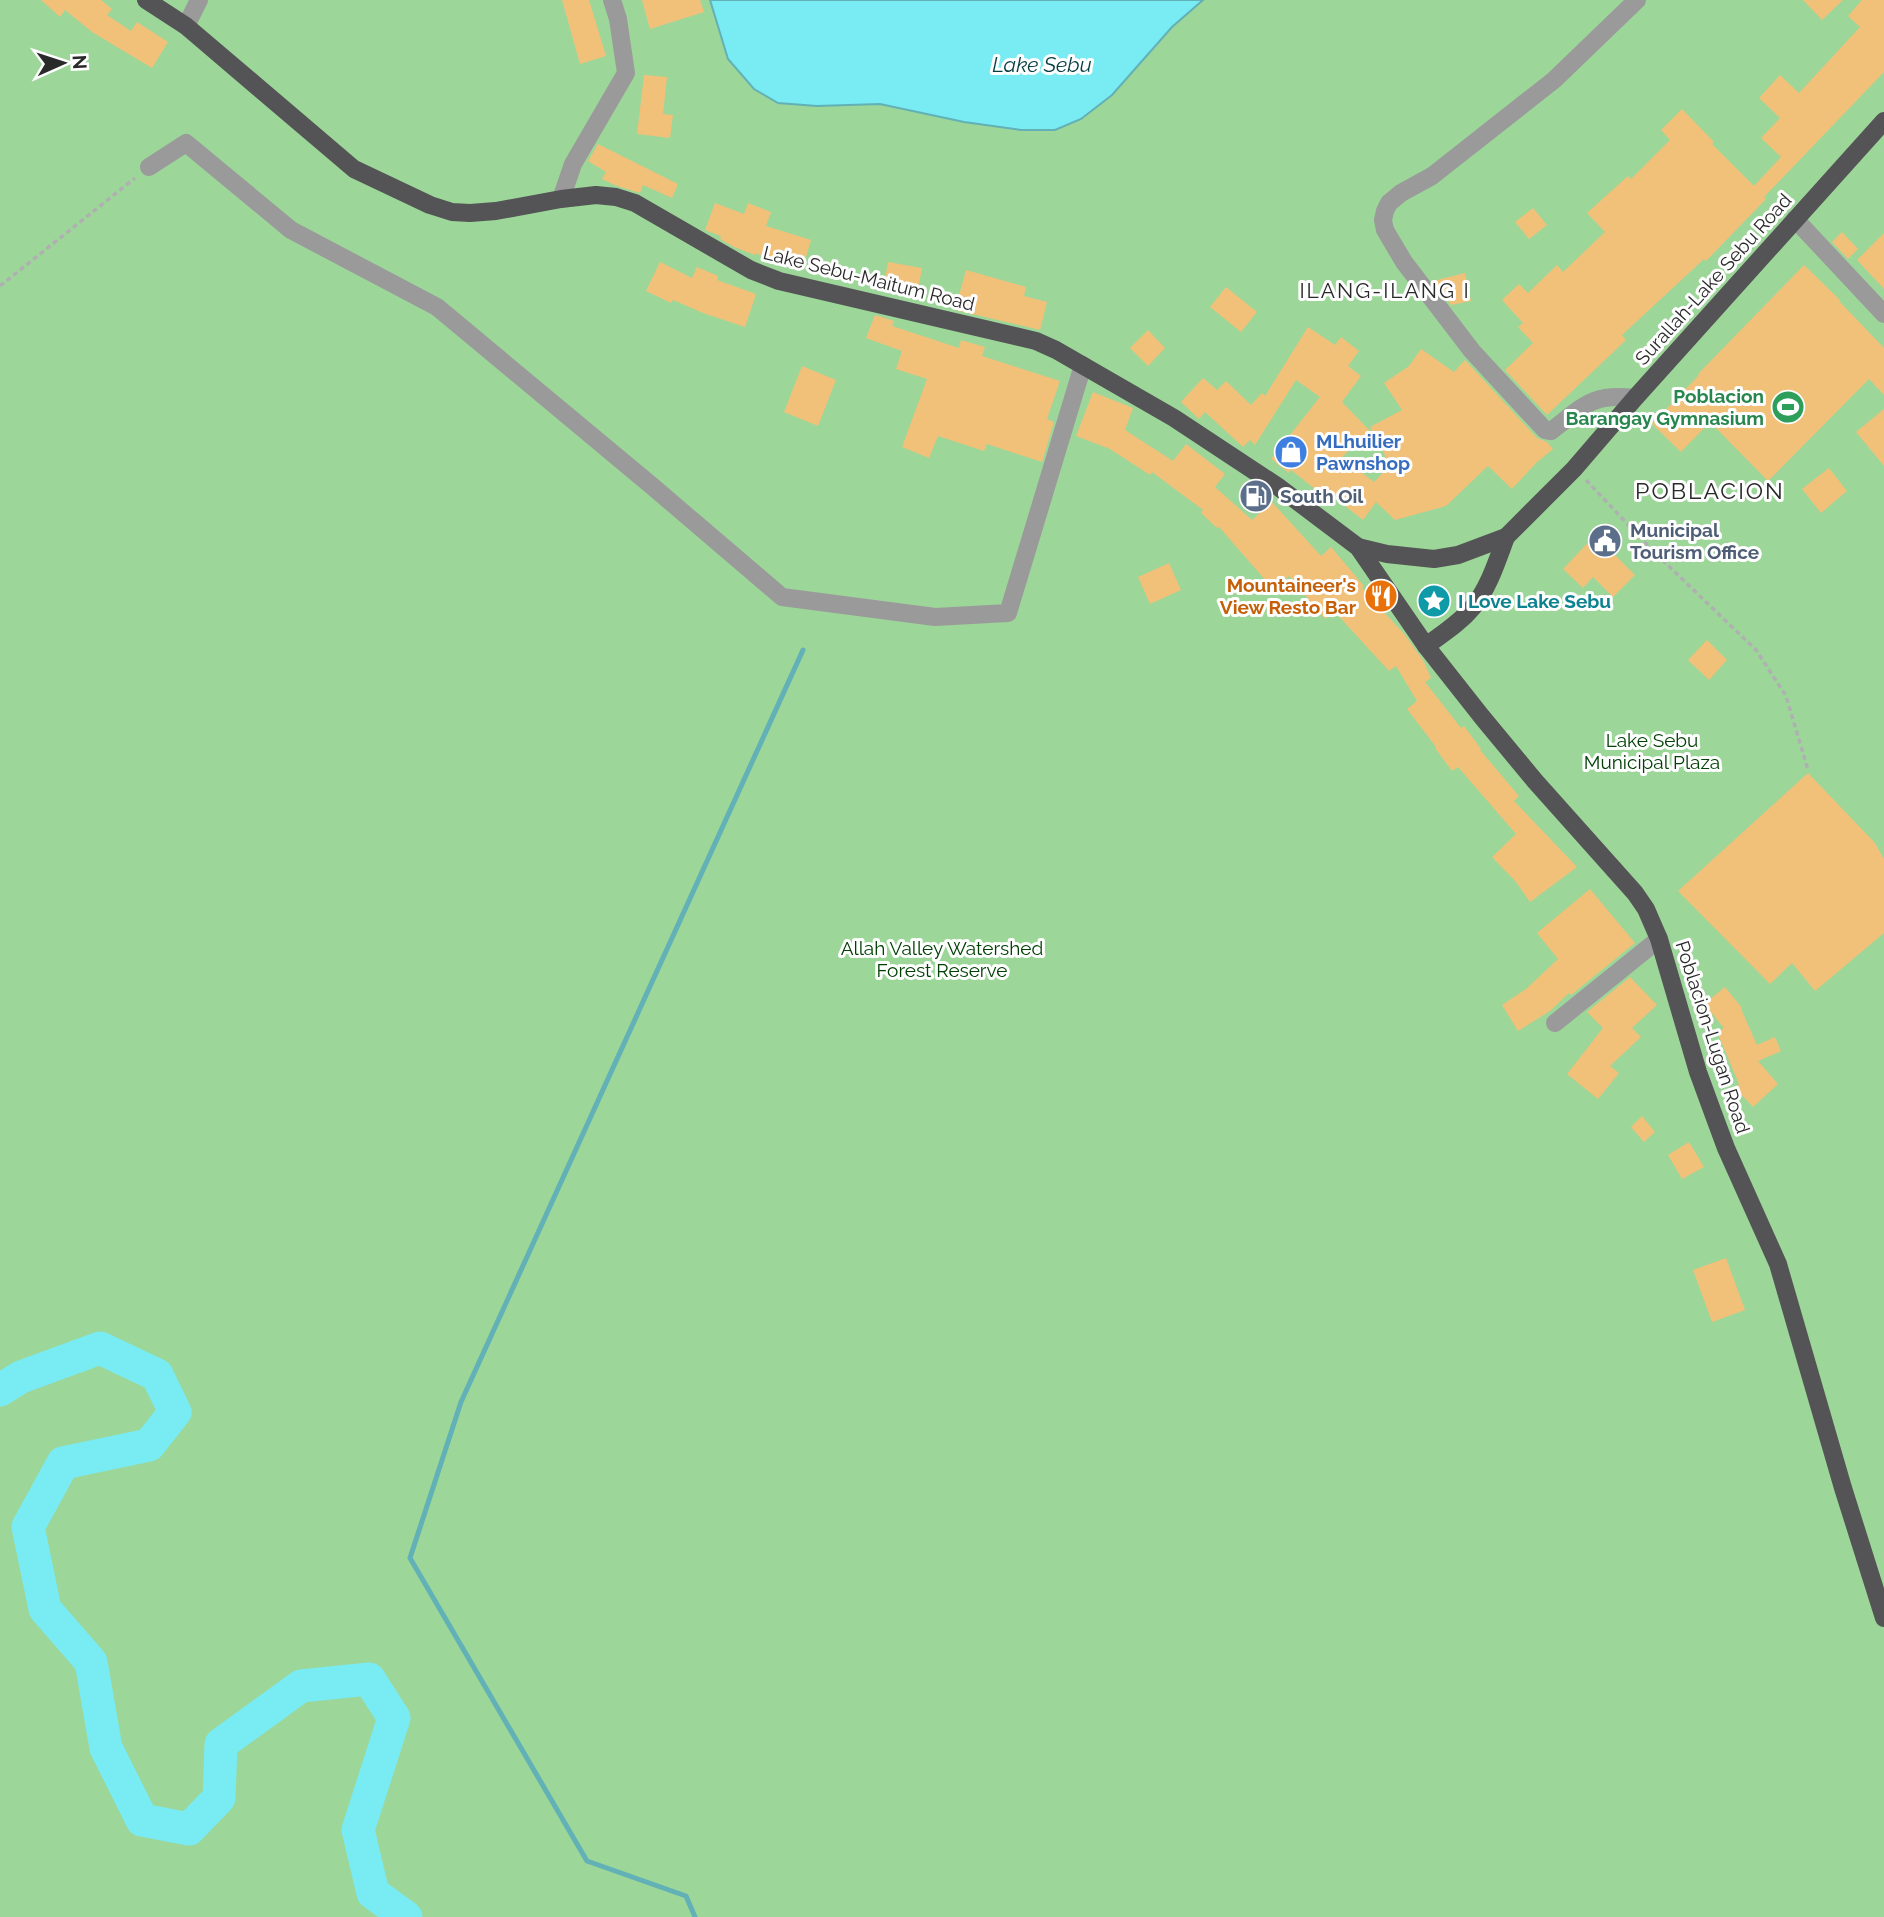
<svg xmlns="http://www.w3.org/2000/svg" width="1884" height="1917" font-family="Raleway,sans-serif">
  <rect width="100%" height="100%" fill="#f0f1f3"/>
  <!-- green -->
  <rect fill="#9dd699" x="0" y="0" width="1884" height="1917"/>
  <!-- water -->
  <polygon fill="#79ebf2" stroke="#61b1b6" stroke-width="2" points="710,0 1203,0 1172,27 1112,95 1081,119 1055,130 1021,130 964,122 880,104 817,106 778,103 754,89 728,59"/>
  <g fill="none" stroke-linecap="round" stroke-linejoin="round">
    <!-- stream -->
    <polyline stroke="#61b1b6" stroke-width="5" points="695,1917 686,1896 587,1861 410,1558 461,1402 803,650"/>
    <!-- river -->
    <polyline stroke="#79ebf2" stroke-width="33" points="0,1390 21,1377 100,1348 157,1375 175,1412 149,1445 63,1463 28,1527 45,1609 91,1662 106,1748 142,1820 189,1829 219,1798 221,1744 301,1686 369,1679 394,1718 358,1830 373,1893 406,1917"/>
  </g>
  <!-- building -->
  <g fill="#f1c17a">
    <polygon points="41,0 101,0 112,9 107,15 131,31 137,22 168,42 152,68 92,32 65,10 60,17"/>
    <polygon points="562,0 589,0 606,56 580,64"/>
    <polygon points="642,0 700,0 704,12 650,29"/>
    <polygon points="1803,0 1843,0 1822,20"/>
    <polygon points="1862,0 1884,0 1884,72 1764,197 1766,199 1706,261 1704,259 1622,335 1626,340 1547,415 1505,370 1533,343 1518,327 1523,323 1502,300 1519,284 1528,293 1557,265 1563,272 1605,232 1587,213 1628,176 1631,179 1670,140 1661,130 1682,109 1714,142 1712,144 1754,186 1781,157 1761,138 1780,118 1759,98 1780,75 1799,93 1860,27 1848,16"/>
    <polygon points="644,75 667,77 663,114 673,115 670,138 637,134"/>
    <polygon points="598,144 678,184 672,198 643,185 640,193 617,186 602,179 606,172 588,161"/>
    <polygon points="715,203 744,214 748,203 771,212 766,226 811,240 803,267 774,258 773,260 755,253 755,255 734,247 720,239 721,236 705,230"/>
    <polygon points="1533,208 1547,225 1529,239 1515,222"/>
    <polygon points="1842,232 1858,249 1848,259 1832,242"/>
    <polygon points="1884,233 1884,289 1857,260"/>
    <polygon points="660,262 692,278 697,267 718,276 717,280 756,294 745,327 703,313 673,300 671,303 646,291"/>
    <polygon points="888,262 922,268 918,289 884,283"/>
    <polygon points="1804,265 1840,300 1839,301 1884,348 1884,395 1869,379 1768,481 1710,422 1681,452 1652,424 1699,375 1698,374"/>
    <polygon points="966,270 1026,287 1024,296 1047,302 1040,330 955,310"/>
    <polygon points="1465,273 1471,301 1451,305 1439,289 1437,280"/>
    <polygon points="1226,287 1257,312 1241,332 1210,307"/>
    <polygon points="875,315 894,321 892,326 959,348 961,340 985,347 982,356 1060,381 1047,419 1054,422 1042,462 987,444 984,451 938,436 929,458 902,447 927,379 896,369 902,351 866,338"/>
    <polygon points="1308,327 1335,345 1341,337 1359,351 1348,366 1361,376 1342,402 1370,431 1342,457 1374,482 1390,465 1370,427 1402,410 1384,383 1409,366 1421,349 1454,372 1465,360 1537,438 1547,442 1553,449 1536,463 1512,489 1488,466 1446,506 1395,520 1376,502 1363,520 1327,492 1324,496 1291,470 1289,473 1271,459 1320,397 1296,380 1255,445 1250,440 1243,447 1205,412 1199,419 1181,402 1203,378 1217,390 1226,381 1251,405 1262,393 1265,396"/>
    <polygon points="1148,330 1165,348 1148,366 1130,348"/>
    <polygon points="802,366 836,380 818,426 784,412"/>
    <polygon points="1093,392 1133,408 1125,430 1173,461 1186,444 1225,474 1215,487 1252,520 1272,502 1321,556 1331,547 1364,586 1362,588 1405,635 1424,662 1431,678 1425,682 1461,728 1464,726 1481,749 1480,750 1519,796 1514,801 1577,867 1530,902 1516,882 1492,857 1516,834 1458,767 1452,771 1435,748 1436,747 1407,709 1417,701 1396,666 1389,671 1334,611 1325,619 1289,576 1274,590 1219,527 1217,528 1201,513 1203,510 1152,472 1150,475 1110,449 1076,436"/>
    <polygon points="1884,409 1884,466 1856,432"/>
    <polygon points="1829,468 1847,491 1821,513 1802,489"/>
    <polygon points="1598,532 1617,551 1614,554 1635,575 1613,597 1593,577 1583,588 1563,569"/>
    <polygon points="1169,563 1181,590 1150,604 1138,577"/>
    <polygon points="1707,640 1727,660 1709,680 1688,660"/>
    <polygon points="1808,773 1875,843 1884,859 1884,933 1815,991 1792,963 1770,984 1678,891"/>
    <polygon points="1590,889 1635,943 1571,995 1569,993 1550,1011 1518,1031 1502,1005 1526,989 1558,959 1537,933"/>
    <polygon points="1630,977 1657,1005 1632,1028 1641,1037 1610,1066 1619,1073 1598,1099 1567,1074 1603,1028 1587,1012"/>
    <polygon points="1725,987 1742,1008 1741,1009 1757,1045 1775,1037 1781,1051 1758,1061 1778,1084 1753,1107 1735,1088 1739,1084 1717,1032 1724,1028 1704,1004"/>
    <polygon points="1642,1116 1655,1132 1644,1142 1631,1127"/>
    <polygon points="1689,1142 1704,1167 1682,1179 1668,1155"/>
    <polygon points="1726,1258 1745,1310 1712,1322 1693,1270"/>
  </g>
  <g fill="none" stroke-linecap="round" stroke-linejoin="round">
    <!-- path -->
    <g stroke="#afb0b1" stroke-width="3.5" stroke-dasharray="5 3.5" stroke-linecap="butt">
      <polyline points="0,286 135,178"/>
      <polyline points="1586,480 1652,550 1756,650 1786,696 1808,770"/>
    </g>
    <!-- minor -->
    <g stroke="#9a9a9b" stroke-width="18">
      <polyline points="186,26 199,0"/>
      <polyline points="149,167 186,143 291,230 437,307 652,486 782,597 935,617 1008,613 1083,365"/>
      <polyline points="561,199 573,164 626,73 618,19 612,0"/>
      <polyline points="1795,219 1884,314"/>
      <path d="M 1635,398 C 1591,393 1584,406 1551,431 L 1545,430 L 1472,351 L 1404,262 L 1385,230 L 1383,220 L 1385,211 L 1389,203 L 1401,193 L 1432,176 L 1554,80 L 1637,0"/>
      <polyline points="1555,1023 1659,939"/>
    </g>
    <!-- major -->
    <g stroke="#545456" stroke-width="18">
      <polyline points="146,0 186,26 354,169 430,205 452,212 470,213 496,211 561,199 596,195 616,197 635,203 751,270 779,281 1036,341 1056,350 1174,418 1277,486 1358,547 1426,646 1482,717 1535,781 1635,893 1646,909 1659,939 1698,1072 1713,1113 1726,1148 1778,1264 1843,1488 1884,1618"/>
      <polyline points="1358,547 1387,554 1434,559 1458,555 1506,537 1574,469 1635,398 1884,121"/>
      <path d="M 1426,646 C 1442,634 1460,623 1473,607 C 1489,587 1497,561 1506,537"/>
    </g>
  </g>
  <!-- icons -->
  <defs>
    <symbol id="stadium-disc" viewBox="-11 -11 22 22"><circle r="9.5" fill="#2e9e5b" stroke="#fefeff"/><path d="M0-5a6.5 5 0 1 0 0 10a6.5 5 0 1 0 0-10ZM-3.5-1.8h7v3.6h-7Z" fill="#fff"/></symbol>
    <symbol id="shop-disc" viewBox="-11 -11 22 22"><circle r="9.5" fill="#3f7fe0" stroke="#fefeff"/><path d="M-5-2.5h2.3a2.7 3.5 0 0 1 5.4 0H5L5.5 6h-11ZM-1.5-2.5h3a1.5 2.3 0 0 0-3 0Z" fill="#fff"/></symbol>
    <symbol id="fuel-disc" viewBox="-11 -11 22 22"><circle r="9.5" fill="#5c6f8a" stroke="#fefeff"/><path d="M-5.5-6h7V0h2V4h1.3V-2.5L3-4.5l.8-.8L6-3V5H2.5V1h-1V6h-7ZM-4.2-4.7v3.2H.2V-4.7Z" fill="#fff"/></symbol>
    <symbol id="civic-disc" viewBox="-11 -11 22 22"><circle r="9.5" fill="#5c6f8a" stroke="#fefeff"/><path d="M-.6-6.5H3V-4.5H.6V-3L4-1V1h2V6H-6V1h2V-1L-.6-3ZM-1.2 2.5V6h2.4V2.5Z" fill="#fff"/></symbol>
    <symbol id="restaurant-disc" viewBox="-11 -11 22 22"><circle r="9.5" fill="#e8710a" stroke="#fefeff"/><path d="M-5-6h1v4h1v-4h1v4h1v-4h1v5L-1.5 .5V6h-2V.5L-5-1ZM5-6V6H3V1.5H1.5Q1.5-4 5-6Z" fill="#fff"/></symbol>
    <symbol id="sight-disc" viewBox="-11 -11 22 22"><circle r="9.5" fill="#0f9aa8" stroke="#fefeff"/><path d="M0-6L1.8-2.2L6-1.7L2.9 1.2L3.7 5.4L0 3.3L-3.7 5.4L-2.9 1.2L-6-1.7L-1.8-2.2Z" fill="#fff"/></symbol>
  </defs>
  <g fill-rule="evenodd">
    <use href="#stadium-disc" x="1769" y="388" width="38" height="38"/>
    <use href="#shop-disc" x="1272" y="433" width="38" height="38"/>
    <use href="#fuel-disc" x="1237" y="477" width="38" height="38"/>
    <use href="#civic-disc" x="1586" y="522" width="38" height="38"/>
    <use href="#restaurant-disc" x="1362" y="577" width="38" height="38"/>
    <use href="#sight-disc" x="1415" y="582" width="38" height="38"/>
  </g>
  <g text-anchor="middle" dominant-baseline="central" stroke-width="6" stroke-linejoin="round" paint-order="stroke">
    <!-- street labels -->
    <g font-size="19" fill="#29292a" stroke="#fefeff">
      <text transform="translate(869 278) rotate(14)">Lake Sebu-Maitum Road</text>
      <text transform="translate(1713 279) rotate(-48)">Surallah-Lake Sebu Road</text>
      <text transform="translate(1713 1037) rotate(72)">Poblacion-Lugan Road</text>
    </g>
    <!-- leisure labels -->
    <g font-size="19" font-weight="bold" fill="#27864d" stroke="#fefeff" text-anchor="end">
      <text x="1764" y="396">Poblacion<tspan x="1764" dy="22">Barangay Gymnasium</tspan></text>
    </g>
    <!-- shop labels -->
    <g font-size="19" font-weight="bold" fill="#366cbe" stroke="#fefeff" text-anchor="start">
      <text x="1316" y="441">MLhuilier<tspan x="1316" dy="22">Pawnshop</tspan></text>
    </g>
    <!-- service labels -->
    <g font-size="19" font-weight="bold" fill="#4e5e75" stroke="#fefeff" text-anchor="start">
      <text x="1280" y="496">South Oil</text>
      <text x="1630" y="530">Municipal<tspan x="1630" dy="22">Tourism Office</tspan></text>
    </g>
    <!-- food labels -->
    <g font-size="19" font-weight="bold" fill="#c56008" stroke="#fefeff" text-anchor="end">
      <text x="1356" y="585">Mountaineer's<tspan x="1356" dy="22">View Resto Bar</tspan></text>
    </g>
    <!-- culture labels -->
    <g font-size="19" font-weight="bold" fill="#0d838f" stroke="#fefeff" text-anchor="start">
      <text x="1458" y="601">I Love Lake Sebu</text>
    </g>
    <!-- park labels -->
    <g font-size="19" fill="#004003" stroke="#fefeff">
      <text x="1652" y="740">Lake Sebu<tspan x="1652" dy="22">Municipal Plaza</tspan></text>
      <text x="942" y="948">Allah Valley Watershed<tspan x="942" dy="22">Forest Reserve</tspan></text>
    </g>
    <!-- water labels -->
    <g font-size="21" font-style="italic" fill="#053d40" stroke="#fefeff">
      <text x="1042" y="64">Lake Sebu</text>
    </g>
    <!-- neighbourhood labels -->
    <g font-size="21" letter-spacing="2" fill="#29292a" stroke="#fefeff">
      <text x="1385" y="290">ILANG-ILANG I</text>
    </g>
    <!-- quarter labels -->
    <g font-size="23" letter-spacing="2" fill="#29292a" stroke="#fefeff">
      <text x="1710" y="490">POBLACION</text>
    </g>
  </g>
  <!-- north arrow -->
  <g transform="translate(63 63) rotate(87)" stroke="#fefeff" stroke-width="5" paint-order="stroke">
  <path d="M0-5L12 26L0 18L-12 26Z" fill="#29292a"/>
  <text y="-10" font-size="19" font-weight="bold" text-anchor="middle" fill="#29292a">N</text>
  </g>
</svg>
